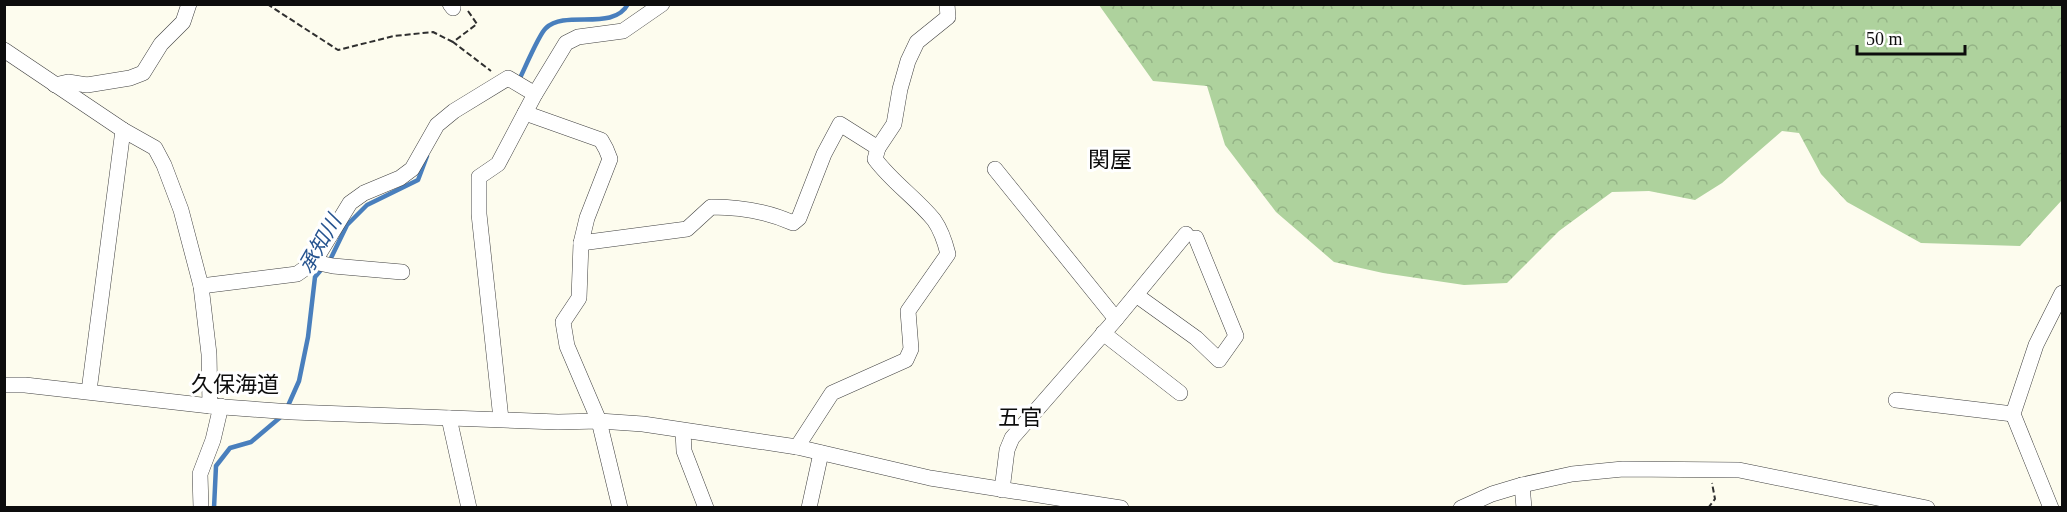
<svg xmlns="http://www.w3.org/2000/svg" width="2067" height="512" font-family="'Times New Roman','Noto Sans JP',serif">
  <defs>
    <pattern id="forest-crowns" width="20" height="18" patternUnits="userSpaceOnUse" patternTransform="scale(1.5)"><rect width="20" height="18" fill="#aed29d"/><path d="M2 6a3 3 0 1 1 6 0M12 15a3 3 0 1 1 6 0" fill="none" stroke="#94b386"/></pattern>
  </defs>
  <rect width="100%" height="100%" fill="#fdfcee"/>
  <!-- forest -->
  <polygon fill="url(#forest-crowns)" points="1099,5 2062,5 2062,200 2020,246 1921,243 1847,202 1821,174 1799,133 1782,131 1722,183 1695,200 1649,191 1612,192 1559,231 1507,283 1464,285 1383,273 1334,262 1276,212 1225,145 1207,86 1153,81"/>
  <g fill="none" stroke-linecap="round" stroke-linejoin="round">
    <!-- stream -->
    <g stroke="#497fbd" stroke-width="4.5">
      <path d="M 516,80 L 520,78 C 525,68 539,34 546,28 C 566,9 613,32 628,4"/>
      <polyline points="287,408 299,381 308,337 315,277 331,258 347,225 367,205 418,180 427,156"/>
      <polyline points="214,508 216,466 230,448 251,442 283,415"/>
    </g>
    <defs>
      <g id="minor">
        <polyline points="450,4 453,8"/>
        <polyline points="4,50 123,130 155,148 164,165 181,210 201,286 209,354 210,406"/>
        <polyline points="55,85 68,82 87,85 130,78 143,73 161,44 183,22 189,4"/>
        <polyline points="525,113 601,140 606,149 610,159 587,218 581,243 579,298 563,322 567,346 599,421 620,508"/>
        <polyline points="995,169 1116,319"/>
        <path d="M 581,243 L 687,229 L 711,207 C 738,207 769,212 793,223 L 799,218 L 824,154 L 840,124 L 878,148 L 894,124 L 900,89 L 908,61 L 917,42 L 948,17 L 947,4"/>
        <polyline points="314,262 333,266 402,272"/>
        <polyline points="201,286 297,274 314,262 350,203 364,193 400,178 412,169 437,125 454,111 508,78 535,94"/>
        <polyline points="1136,295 1196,338 1219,360 1236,336 1196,238"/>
        <polyline points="1103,333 1180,393"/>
        <polyline points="4,385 25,385 210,406 292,412 558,422 599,421 643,424 797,447 930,478 1121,508"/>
        <polyline points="89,391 123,130"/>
        <polyline points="1896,400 2013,414"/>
        <polyline points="449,418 469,508"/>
        <polyline points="501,419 479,214 479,177 498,164 535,94 566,43 578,37 623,31 662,4"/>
        <polyline points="683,431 684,451 706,508"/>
        <path d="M 797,447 L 832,393 L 906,360 L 911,349 L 908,311 L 948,254 C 945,242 941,230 934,220 C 916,198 892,182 875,159 L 878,148"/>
        <polyline points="1522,485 1524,508"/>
        <polyline points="1002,490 1007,450 1012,438 1116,319 1186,234"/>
        <polyline points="201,508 200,474 213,440 221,406"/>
        <polyline points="809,508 821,453"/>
        <polyline points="1461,508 1492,494 1522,485 1572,474 1623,469 1739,470 1927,508"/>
        <polyline points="2051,508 2013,414 2036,345 2062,293"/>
      </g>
    </defs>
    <!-- minor casing -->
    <use href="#minor" stroke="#404040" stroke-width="16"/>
    <!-- path -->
    <g stroke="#2f2f2f" stroke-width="2" stroke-dasharray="6 3" stroke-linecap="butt">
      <polyline points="267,4 338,50 394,36 433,32 453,42"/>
      <polyline points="468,11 477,24 453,42 491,71"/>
      <polyline points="1708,508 1715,499 1712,483"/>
    </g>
    <!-- minor -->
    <use href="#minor" stroke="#fff" stroke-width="15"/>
  </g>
  <g text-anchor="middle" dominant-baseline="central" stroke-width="6" stroke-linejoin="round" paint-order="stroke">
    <!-- water labels -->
    <g font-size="21" font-style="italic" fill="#25538f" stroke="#fff">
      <text transform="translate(320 244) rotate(-60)">承知川</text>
    </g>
    <!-- quarter labels -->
    <g font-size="22" fill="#0d0d0d" stroke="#fff">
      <text x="1110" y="159">関屋</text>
      <text x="235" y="384">久保海道</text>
      <text x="1020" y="417">五官</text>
    </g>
  </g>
  <!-- border -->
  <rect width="2067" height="512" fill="none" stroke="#0d0d0d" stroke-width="12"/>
  <!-- scale -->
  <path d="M1857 45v9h108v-9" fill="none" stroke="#0d0d0d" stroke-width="3"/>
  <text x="1866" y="45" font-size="18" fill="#0d0d0d" stroke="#ffffff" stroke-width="4.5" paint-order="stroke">50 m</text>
</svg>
